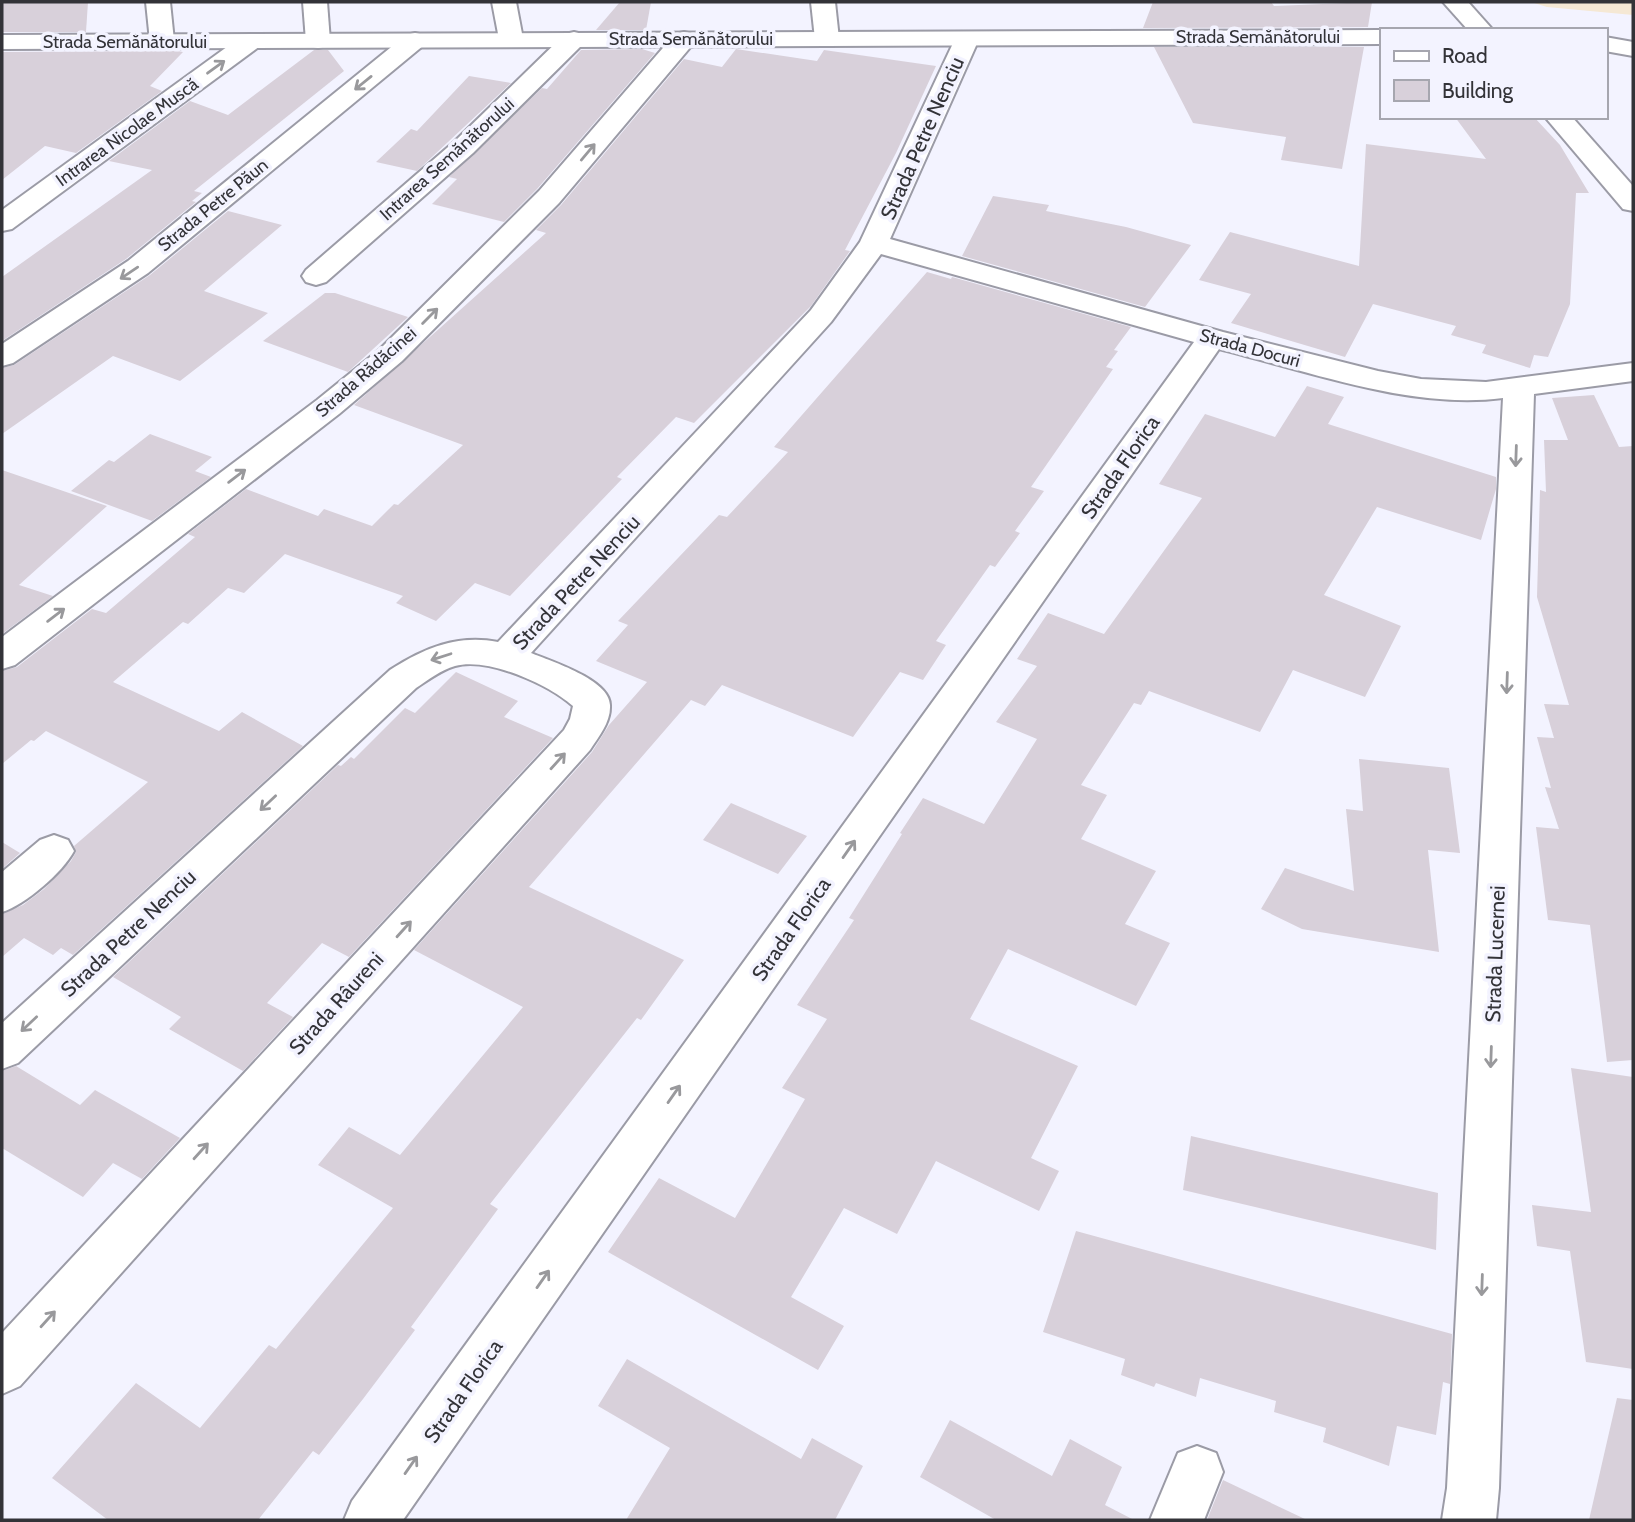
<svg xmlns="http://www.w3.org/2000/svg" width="1635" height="1522" font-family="Cabin,sans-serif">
  <rect width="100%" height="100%" fill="#f3f3ff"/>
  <!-- education -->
  <polygon fill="#f5e8d4" points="1531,2 1633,2 1633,15 1547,7"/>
  <!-- building -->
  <g fill="#d8d0da">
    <polygon points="2,2 88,2 86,32 2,32"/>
    <polygon points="620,2 651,2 646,30 596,30"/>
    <polygon points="1153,2 1271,2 1274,6 1372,2 1368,27 1143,28"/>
    <polygon points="1154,47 1364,47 1342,169 1281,160 1286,137 1193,123"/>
    <polygon points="642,49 655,53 537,189 504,222 432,204 457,179 449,177 542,88 547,89 581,50"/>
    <polygon points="736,49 817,61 824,50 936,66 896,153 845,250 850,251 811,306 694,423 676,417 617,477 622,479 510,596 475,583 436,621 396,603 403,596 285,554 244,593 228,588 188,624 183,622 113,682 219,731 242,712 303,746 73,955 61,948 53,955 24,938 2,957 2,914 23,905 44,889 71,861 76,852 74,846 148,782 46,731 34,741 31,740 2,764 2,671 17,667 92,609 106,613 195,537 188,534 246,489 318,516 324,509 372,526 394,504 398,505 463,445 354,405 546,233 536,230 561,205 684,59 722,67"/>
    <polygon points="314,50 328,50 344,71 194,191 202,193 192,201 196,202 126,259 2,341 2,277 152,170 109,161 190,101 228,115"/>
    <polygon points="177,51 183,52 150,86 162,91 76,153 45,146 2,180 2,52"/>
    <polygon points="469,76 511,83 417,171 376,162 411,129 417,131"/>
    <polygon points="1455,117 1534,117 1560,145 1589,193 1576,193 1570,304 1548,357 1534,355 1530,368 1482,353 1486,345 1451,335 1456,326 1373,304 1345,357 1231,323 1251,294 1199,280 1230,232 1359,266 1366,144 1486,159"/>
    <polygon points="993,196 1049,205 1046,211 1126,227 1191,245 1145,307 962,256"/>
    <polygon points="228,211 282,225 204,291 268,313 180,381 113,356 2,434 2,368 14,365 150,275"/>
    <polygon points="927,272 951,279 952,277 1131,327 1114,350 1118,351 1106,367 1113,369 1031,487 1044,491 1015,531 1020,533 995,567 990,565 936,641 946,645 923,680 900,672 853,737 722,685 705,706 691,700 529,887 684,960 641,1020 637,1018 490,1204 498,1209 411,1327 415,1330 363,1399 319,1455 313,1451 258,1520 108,1520 52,1478 136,1383 200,1428 269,1345 276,1349 393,1208 318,1165 349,1127 400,1155 523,1007 414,950 592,752 609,725 647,682 596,661 628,625 618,621 719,515 727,517 788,452 774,447"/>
    <polygon points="325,293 335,293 408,317 348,372 263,341"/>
    <polygon points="1307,386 1344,397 1328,424 1496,477 1496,489 1481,540 1377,507 1324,595 1401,626 1365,697 1293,670 1260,732 1149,691 1141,705 1134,703 1081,785 1107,795 1081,839 1156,871 1125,924 1170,943 1136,1006 1008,949 970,1019 1078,1066 1031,1158 1059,1171 1039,1211 936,1161 897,1234 844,1208 791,1297 844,1326 818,1370 608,1252 659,1178 735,1218 805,1099 782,1088 827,1019 797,1005 854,920 849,918 902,834 900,833 923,798 984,824 1037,739 996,722 1037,666 1017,659 1048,613 1104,634 1202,498 1159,484 1205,414 1275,437"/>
    <polygon points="1594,395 1619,447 1633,446 1633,1060 1607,1062 1590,925 1548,920 1536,827 1559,829 1545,787 1551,788 1537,737 1554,738 1544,704 1569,705 1537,597 1540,490 1546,492 1544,440 1568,440 1552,398"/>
    <polygon points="150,434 212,457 195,471 211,477 152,521 71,491 109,460 114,462"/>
    <polygon points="2,470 107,506 19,585 53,596 2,634"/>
    <polygon points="456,672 518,701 504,717 553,738 349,957 322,943 267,1003 293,1017 243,1071 169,1029 181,1017 113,977 338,765 341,766 351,757 354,759 405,708 415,713"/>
    <polygon points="1359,759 1449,768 1460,853 1428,850 1439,952 1302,929 1261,909 1285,868 1354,891 1346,809 1363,811"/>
    <polygon points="731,803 807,836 778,874 703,840"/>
    <polygon points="2,842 20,853 2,869"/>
    <polygon points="16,1066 80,1105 95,1090 180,1138 142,1179 113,1163 83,1197 2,1148 2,1071"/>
    <polygon points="1571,1068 1633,1077 1633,1369 1586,1362 1570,1251 1537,1246 1532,1205 1591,1212"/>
    <polygon points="1191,1136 1438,1193 1436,1250 1183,1190"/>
    <polygon points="1076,1231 1452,1334 1450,1384 1443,1382 1436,1435 1397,1426 1389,1466 1323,1442 1326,1428 1274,1412 1276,1401 1200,1378 1196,1397 1156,1383 1154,1387 1121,1375 1125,1359 1043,1332"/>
    <polygon points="627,1359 801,1459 812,1438 863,1466 835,1520 626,1520 670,1448 598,1406"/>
    <polygon points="1617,1398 1633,1400 1633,1520 1589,1520"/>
    <polygon points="950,1420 1052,1476 1070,1439 1122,1467 1105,1505 1134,1520 996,1520 920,1477"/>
    <polygon points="1223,1480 1307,1520 1207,1520"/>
  </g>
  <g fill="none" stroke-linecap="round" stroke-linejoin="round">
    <defs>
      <g id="street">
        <polygon points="146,2 170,2 174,41 171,46 162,48 153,46 150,41"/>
        <polygon points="303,2 327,2 330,41 327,46 318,48 309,46 306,41"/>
        <polygon points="492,2 516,2 523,39 520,44 511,46 502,44 499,39"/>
        <polygon points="811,2 835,2 839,39 836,44 827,46 818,44 815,39"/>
        <polygon points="574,32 583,34 586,39 583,44 473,153 326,282 316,285 306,282 302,276 306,270 455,141 565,34"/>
        <polygon points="684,32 693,34 696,39 693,44 559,203 402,361 339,414 15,665 2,669 2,637 317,400 380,349 539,191 675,34"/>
        <path d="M 967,32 L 976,34 L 979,39 L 890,239 L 1223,332 L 1378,371 L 1421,379 L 1486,382 L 1633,363 L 1633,381 L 1534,394 L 1499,1488 L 1496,1520 L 1442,1520 L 1447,1488 L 1503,398 C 1411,410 1308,371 1219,349 L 403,1520 L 344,1520 L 352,1501 L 1194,342 L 881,254 L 831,322 L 531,653 C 551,661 610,680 610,705 C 611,722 599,736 590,750 L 20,1386 L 2,1394 L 2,1333 L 564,730 L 570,719 L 573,706 C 548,684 488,657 455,666 C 441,670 428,680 416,688 L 18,1063 L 2,1069 L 2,1023 L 390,670 C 424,648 458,634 498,642 L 811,310 L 860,242 L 955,39 L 958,34 Z"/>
        <polygon points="415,33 424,35 427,40 424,45 148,273 13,363 2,366 2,344 128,261 406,35"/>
        <polygon points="251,34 260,36 263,41 260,46 12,229 2,231 2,210 242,36"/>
        <polygon points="1605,37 1633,42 1633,56 1605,51"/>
        <path d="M 54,835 L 68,840 L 74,851 C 63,872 25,905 2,912 L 2,872 L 40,840 Z"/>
        <polygon points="1197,1446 1216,1453 1223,1472 1204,1520 1150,1520 1178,1453"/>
      </g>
      <g id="secondary">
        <polygon points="1443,2 1468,2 1493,30 1468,30"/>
        <polygon points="1381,30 1381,44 2,49 2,35"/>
        <polygon points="1545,117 1572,117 1633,186 1633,211 1623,209"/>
      </g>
    </defs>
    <!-- street casing -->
    <use href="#street" stroke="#9b9ba6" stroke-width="4"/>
    <!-- secondary casing -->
    <use href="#secondary" stroke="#9b9ba6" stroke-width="4"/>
    <!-- street -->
    <use href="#street" fill="#fff" fill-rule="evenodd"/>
    <!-- secondary -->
    <use href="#secondary" fill="#fff" fill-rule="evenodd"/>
  </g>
  <!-- one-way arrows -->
  <defs><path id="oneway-shaft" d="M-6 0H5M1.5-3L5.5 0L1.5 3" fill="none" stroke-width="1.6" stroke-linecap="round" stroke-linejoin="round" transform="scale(1.75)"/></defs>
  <g stroke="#99999c">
    <use href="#oneway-shaft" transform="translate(216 67) rotate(-36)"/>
    <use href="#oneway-shaft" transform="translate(363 83) rotate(141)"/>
    <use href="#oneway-shaft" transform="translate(588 152) rotate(-50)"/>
    <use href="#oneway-shaft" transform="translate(129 273) rotate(146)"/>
    <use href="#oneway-shaft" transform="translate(430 316) rotate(-45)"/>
    <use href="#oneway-shaft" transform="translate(1516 456) rotate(92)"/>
    <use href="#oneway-shaft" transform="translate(237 476) rotate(-37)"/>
    <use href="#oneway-shaft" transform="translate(56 615) rotate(-37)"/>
    <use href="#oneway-shaft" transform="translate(441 657) rotate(162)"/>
    <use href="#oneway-shaft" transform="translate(1507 683) rotate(92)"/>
    <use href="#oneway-shaft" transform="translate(558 761) rotate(-48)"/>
    <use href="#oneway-shaft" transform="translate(268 803) rotate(137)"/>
    <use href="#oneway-shaft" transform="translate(849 849) rotate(-55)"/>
    <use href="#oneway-shaft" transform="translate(404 929) rotate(-48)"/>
    <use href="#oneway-shaft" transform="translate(29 1024) rotate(137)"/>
    <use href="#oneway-shaft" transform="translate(1491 1057) rotate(92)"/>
    <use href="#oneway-shaft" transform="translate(674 1094) rotate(-55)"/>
    <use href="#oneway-shaft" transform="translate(201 1151) rotate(-48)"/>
    <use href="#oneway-shaft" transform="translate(543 1279) rotate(-55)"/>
    <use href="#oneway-shaft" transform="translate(1482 1285) rotate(92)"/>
    <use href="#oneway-shaft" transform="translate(48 1319) rotate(-48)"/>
    <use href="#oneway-shaft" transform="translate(411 1465) rotate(-55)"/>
  </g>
  <g text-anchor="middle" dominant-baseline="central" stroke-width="7" stroke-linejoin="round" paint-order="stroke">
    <!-- far-street labels -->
    <g font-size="18" fill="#333338" stroke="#f3f3ff">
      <text x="1258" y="37">Strada Semănătorului</text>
      <text x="691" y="39">Strada Semănătorului</text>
      <text x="125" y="42">Strada Semănătorului</text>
      <text transform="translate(127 132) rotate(-36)">Intrarea Nicolae Muscă</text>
      <text transform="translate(447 159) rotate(-42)">Intrarea Semănătorului</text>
      <text transform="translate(213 205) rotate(-39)">Strada Petre Păun</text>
      <text transform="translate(1250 348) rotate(15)">Strada Docuri</text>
      <text transform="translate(366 372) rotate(-41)">Strada Rădăcinei</text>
    </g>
    <!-- street labels -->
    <g font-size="21" fill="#333338" stroke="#f3f3ff">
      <text transform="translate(922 138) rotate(-66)">Strada Petre Nenciu</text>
      <text transform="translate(1120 467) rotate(-55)">Strada Florica</text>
      <text transform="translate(576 582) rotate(-47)">Strada Petre Nenciu</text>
      <text transform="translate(791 929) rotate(-55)">Strada Florica</text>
      <text transform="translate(128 933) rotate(-43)">Strada Petre Nenciu</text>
      <text transform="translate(1495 954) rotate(-88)">Strada Lucernei</text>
      <text transform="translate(336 1003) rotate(-48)">Strada Râureni</text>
      <text transform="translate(463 1391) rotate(-55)">Strada Florica</text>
    </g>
  </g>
  <!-- border -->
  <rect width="1635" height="1522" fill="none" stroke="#333338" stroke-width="7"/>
  <!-- legend -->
  <rect x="1380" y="28" width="228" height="91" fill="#f3f3ff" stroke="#a6a6af" stroke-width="2"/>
  <rect x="1394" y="51" width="35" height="10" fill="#ffffff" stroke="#a6a6af" stroke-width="2"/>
  <text x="1442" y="63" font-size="21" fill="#333338">Road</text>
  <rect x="1394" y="80" width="35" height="21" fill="#d8d0da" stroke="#a6a6af" stroke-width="2"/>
  <text x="1442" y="98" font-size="21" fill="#333338">Building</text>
</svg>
